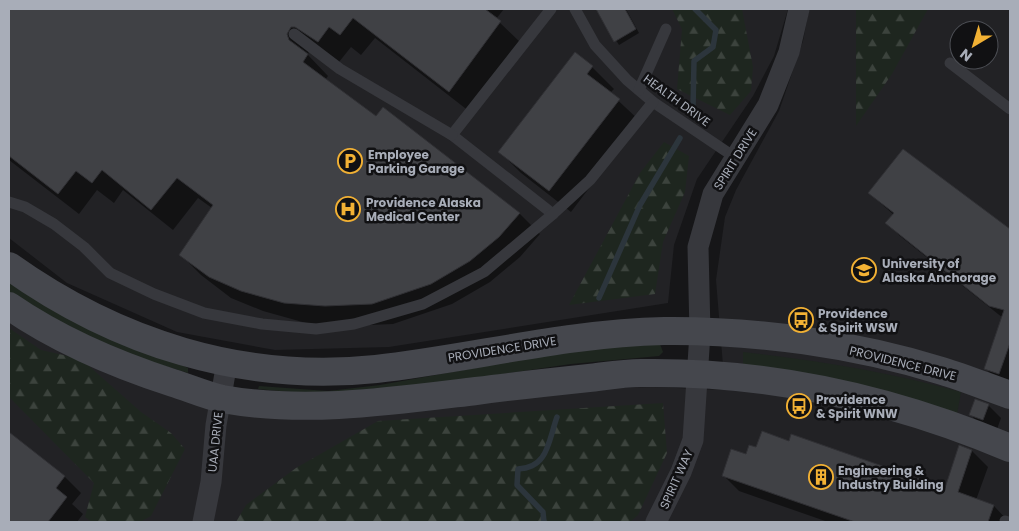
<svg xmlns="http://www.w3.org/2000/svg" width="1019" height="531" font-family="Poppins,sans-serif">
  <defs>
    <pattern id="forest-firs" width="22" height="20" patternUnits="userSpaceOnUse" patternTransform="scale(1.25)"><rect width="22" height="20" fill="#1e261f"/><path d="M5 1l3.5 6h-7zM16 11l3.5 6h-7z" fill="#3c433d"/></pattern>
  </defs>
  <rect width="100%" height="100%" fill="#161618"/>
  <!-- built -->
  <g fill="#222225" fill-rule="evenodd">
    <polygon points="9,9 788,9 774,56 753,96 697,179 674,245 668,303 389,347 275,350 177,332 67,283 9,238"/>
    <path d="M 809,9 L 1010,9 L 1010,522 L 9,522 L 9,320 L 185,397 L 653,387 L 725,390 L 716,280 L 725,217 L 736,190 L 779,111 L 803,41 ZM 959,30 L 989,30 L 989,60 L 959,60 Z"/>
  </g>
  <!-- grass -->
  <g fill="#1e261f">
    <path d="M 9,281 C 62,320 121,342 182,365 L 188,368 L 188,373 L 102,347 L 9,295 Z"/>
    <polygon points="660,344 663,352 659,356 571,364 443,383 313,394 258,389 259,386 328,391 380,385 502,363 547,349"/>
    <path d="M 743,352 C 817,360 889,372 961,392 L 957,414 L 743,368 Z"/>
  </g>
  <!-- forest -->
  <g fill="url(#forest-firs)">
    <polygon points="672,9 742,9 753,67 751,91 730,115 677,89 682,29"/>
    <polygon points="856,9 928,9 892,74 856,126"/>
    <polygon points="664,142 689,156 685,192 663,242 655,294 569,305 640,173"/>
    <polygon points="9,328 41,350 81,359 141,412 171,433 185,449 151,516 140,522 92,522 85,517 94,483 9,397"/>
    <polygon points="663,403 667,453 638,515 630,522 236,522 246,505 296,468 378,421"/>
  </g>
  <!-- shadow -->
  <g fill="#0007">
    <polygon points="9,9 504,9 496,19 521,43 470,112 375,38 361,55 351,47 339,62 309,50 308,55 328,76 325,80 376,118 383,109 520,214 540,234 520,257 490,282 452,304 393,324 346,326 306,323 263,311 231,298 201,275 180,254 212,208 198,198 173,230 123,190 114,203 97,190 79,214 9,160"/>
    <polygon points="597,9 626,9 639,33 619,45"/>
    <polygon points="592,67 614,89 610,93 640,121 571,212 521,173 500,152"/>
    <polygon points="904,151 1010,231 1010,386 999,382 986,369 1003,318 900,236 887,223 894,215 869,193"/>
    <polygon points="988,405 1001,418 996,432 983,428 971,415"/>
    <polygon points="9,433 65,477 81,493 72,504 83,514 77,522 9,522"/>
    <polygon points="960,446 972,451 988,467 976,500 994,506 1009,522 828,522 739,491 723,475 747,455 946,489"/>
  </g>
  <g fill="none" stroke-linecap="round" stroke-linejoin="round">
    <!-- stream -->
    <g stroke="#2c353c" stroke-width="5.5">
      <polyline points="693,109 694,61 713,47 716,30 695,9"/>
      <polyline points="599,298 640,205 680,138"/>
      <path d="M 544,522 L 543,512 L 517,485 L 518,469 C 548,468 548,442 557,417"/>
    </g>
  </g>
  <!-- building -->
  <g fill="#404145" stroke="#303034">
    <polygon points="9,9 485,9 501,21 449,92 353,18 340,35 329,27 318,42 295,27 291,27 287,34 289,40 308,54 303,62 376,116 383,107 520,213 499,237 470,261 431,284 372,304 325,306 284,303 241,291 209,277 179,255 213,205 177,178 151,210 102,170 92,183 76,171 58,194 9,156"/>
    <polygon points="596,9 625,9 636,29 614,42"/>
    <polygon points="575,52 593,66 587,74 620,99 549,191 498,152"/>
    <polygon points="903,149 1010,229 1010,343 999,374 984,369 1004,310 989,306 885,223 894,213 868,193"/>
    <polygon points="975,399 989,404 983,420 969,415"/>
    <polygon points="762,431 789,441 791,434 945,488 959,445 972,450 958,492 994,505 988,522 855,522 722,476 731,449 746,454 749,445 756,447"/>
    <polygon points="9,432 65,476 56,488 67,497 48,522 9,522"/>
  </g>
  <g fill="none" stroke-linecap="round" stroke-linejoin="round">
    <!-- service -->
    <g stroke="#37383d" stroke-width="11">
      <polyline points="551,9 452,135 553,214"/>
      <polyline points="575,9 595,45 627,80 653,102 736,158"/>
      <polyline points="294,34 340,69 452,135"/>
      <polyline points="950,63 1010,109"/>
      <polyline points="639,90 666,29"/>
      <polyline points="9,202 25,207 54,224 84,247 110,273 154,294 204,313 262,324 316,329 354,324 423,304 484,272 553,214 590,180 653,102"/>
      <polyline points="1005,521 1008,522"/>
    </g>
    <!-- minor -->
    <g stroke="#37383d" stroke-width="21">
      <polyline points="203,522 211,482 216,425 227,362"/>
      <polyline points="656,522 681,472 693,440 700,333 698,247 713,194 768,105 789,52 799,9"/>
    </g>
    <!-- secondary -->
    <g stroke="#45474d" stroke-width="28">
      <path d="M 9,266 C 117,343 243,383 376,369 C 473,358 567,333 664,331 C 754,330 856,344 942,371 C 965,378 987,387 1010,395"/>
      <path d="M 9,306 C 60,341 114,364 173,383 C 189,388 205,395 222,399 C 305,414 393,401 476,391 C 514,386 551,382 589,378 C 606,376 624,373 641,373 C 768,371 894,399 1010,448"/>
    </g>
  </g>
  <!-- icons -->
  <defs>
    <symbol id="parking-ring" viewBox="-11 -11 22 22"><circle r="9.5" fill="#111113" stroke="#f2b134" stroke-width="1.5"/><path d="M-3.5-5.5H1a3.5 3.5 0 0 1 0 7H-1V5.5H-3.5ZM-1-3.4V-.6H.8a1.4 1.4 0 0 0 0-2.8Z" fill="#f2b134"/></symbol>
    <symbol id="hospital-ring" viewBox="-11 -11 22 22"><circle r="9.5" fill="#111113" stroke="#f2b134" stroke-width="1.5"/><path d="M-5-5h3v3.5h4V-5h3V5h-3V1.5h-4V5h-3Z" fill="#f2b134"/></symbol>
    <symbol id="university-ring" viewBox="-11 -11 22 22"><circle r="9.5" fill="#111113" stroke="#f2b134" stroke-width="1.5"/><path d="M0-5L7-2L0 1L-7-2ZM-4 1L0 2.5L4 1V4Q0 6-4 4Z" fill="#f2b134"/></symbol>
    <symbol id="bus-ring" viewBox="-11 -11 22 22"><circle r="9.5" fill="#111113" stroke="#f2b134" stroke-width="1.5"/><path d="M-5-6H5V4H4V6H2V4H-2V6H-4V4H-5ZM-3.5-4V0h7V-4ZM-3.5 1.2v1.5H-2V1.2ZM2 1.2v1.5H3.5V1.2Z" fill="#f2b134"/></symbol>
    <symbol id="building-ring" viewBox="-11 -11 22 22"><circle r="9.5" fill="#111113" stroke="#f2b134" stroke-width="1.5"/><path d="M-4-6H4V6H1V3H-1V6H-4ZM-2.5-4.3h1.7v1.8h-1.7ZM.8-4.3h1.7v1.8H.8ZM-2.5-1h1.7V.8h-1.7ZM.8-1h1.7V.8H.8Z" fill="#f2b134"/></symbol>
  </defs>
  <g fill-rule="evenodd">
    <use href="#parking-ring" x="336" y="147" width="28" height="28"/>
    <use href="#hospital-ring" x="334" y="195" width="28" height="28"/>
    <use href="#university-ring" x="850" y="256" width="28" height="28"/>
    <use href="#bus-ring" x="787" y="306" width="28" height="28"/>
    <use href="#bus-ring" x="785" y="392" width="28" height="28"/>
    <use href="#building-ring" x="807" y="463" width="28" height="28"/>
  </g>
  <g text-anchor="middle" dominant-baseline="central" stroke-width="5" stroke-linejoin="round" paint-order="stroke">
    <!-- street labels -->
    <g font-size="12" fill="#a8adb8" stroke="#111113">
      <text transform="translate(677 100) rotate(36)">HEALTH DRIVE</text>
      <text transform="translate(735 159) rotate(-58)">SPIRIT DRIVE</text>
      <text transform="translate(502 349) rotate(-9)">PROVIDENCE DRIVE</text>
      <text transform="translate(903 363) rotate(14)">PROVIDENCE DRIVE</text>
      <text transform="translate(215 442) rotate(-84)">UAA DRIVE</text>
      <text transform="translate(676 479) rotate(-66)">SPIRIT WAY</text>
    </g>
    <!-- poi labels -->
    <g font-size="12" font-weight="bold" fill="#a8adb8" stroke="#111113" text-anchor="start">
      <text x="368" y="154">Employee<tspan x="368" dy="14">Parking Garage</tspan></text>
      <text x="366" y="202">Providence Alaska<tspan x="366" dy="14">Medical Center</tspan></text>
      <text x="882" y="263">University of<tspan x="882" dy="14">Alaska Anchorage</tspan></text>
      <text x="818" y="313">Providence<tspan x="818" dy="14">&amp; Spirit WSW</tspan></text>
      <text x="816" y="399">Providence<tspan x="816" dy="14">&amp; Spirit WNW</tspan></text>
      <text x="838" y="470">Engineering &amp;<tspan x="838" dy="14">Industry Building</tspan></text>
    </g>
  </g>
  <!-- border -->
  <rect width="1019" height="531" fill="none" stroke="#a8adb8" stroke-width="20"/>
  <!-- north arrow -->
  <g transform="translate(974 45) rotate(218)"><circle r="24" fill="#111113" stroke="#4d4f55"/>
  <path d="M0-4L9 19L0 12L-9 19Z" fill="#f2b134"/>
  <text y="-8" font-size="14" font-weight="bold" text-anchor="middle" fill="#a8adb8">N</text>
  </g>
</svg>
